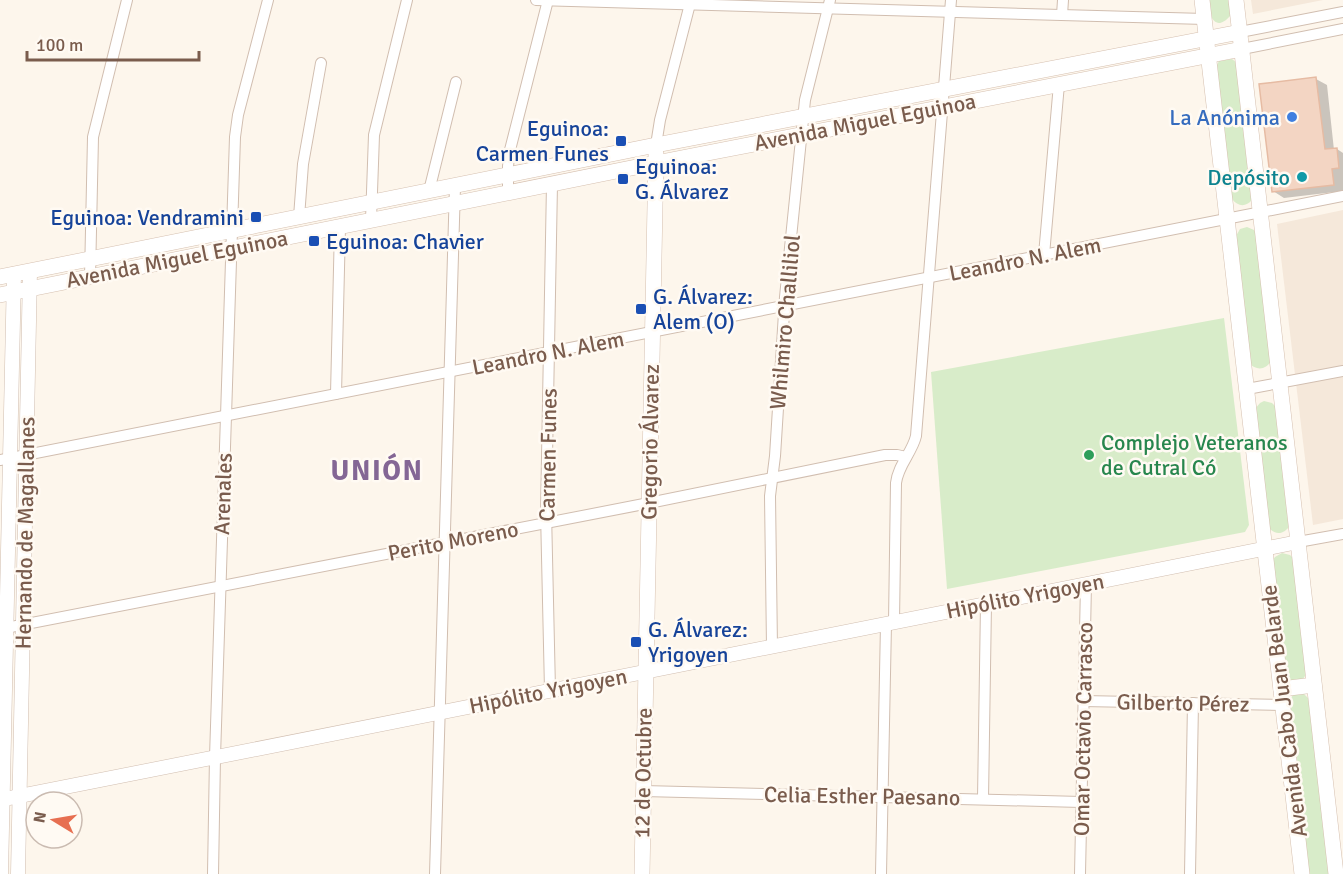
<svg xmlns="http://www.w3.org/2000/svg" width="1343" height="874" font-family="Signika,sans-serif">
  <rect width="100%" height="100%" fill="#fdf6ec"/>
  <!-- residential -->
  <g fill="#f5e8da">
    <polygon points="1251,0 1323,0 1253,14"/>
    <polygon points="1343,210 1343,519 1313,525 1277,224"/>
  </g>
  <!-- green -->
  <g fill="#d8ecc9">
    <path d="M 1206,0 L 1231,0 L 1230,16 C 1214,34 1209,13 1206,0 Z"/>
    <path d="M 1232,59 L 1237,63 L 1252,200 C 1246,207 1238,207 1232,199 L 1216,67 L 1219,61 Z"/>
    <path d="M 1247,227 L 1254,230 L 1256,233 L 1271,361 C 1266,370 1256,371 1249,363 L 1236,236 L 1240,229 Z"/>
    <polygon points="1224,318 1249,525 1245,532 947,589 931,372"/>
    <path d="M 1264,401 L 1272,403 L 1275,406 L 1290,525 C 1285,534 1276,536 1269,528 L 1255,409 L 1260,403 Z"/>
    <polygon points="1282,553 1290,555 1293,558 1307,673 1303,679 1291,681 1285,676 1272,561 1275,557"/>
    <polygon points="1304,694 1309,699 1330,874 1308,874 1289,701 1293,695"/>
  </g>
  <!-- shadow -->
  <polygon fill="#0003" points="1316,79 1327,85 1334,150 1337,149 1343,153 1343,191 1284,198 1273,191"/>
  <!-- building -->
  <polygon fill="#f3d5c3" stroke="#e6bba3" stroke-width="1.5" points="1316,77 1325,149 1337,148 1339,168 1332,169 1334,185 1272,192 1259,84"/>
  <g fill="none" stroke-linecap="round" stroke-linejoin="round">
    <defs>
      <g id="minor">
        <polyline points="536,0 1205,19"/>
        <polyline points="1062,15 1063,0"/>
        <polyline points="1240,32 1343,12"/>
        <polyline points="1242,49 1343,29"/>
        <polyline points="656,145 660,120 691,0"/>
        <polyline points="429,191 456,82"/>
        <polyline points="508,193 508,166 510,150 548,0"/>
        <polyline points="299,217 303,164 321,63"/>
        <polyline points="371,220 374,135 407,0"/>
        <polyline points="1044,255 1059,84"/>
        <polyline points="90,277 93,137 127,0"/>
        <polyline points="1247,389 1343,371"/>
        <polyline points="336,394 340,227"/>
        <polyline points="0,460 1343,196"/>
        <polyline points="1298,542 1343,534"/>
        <path d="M 894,622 L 896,483 C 898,465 912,453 916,436 L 951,0"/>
        <polyline points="0,629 649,503 885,455 897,455 906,457"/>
        <polyline points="772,647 770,496 775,456 785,297 805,100 830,0"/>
        <polyline points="550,690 546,512 552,184"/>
        <polyline points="1083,701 1283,705"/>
        <polyline points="643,791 1081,802"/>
        <polyline points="983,799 986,604"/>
        <polyline points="213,874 215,757 235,137 238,115 268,0"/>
        <polyline points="435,874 455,186"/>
        <polyline points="881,874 886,624"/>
        <polyline points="1080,874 1086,584"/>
        <polyline points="1190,874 1193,703"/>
      </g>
      <g id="tertiary">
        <polyline points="0,800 1298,542"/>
        <polyline points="1,874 14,274"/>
        <polyline points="18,874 30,271"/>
      </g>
      <g id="secondary">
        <polyline points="1202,0 1302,874"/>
        <polyline points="1236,0 1336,874"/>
        <polyline points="0,277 656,145 1240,32"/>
        <polyline points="0,295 656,163 1242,49"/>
        <polyline points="1281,689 1314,685"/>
        <polyline points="642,874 656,154"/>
      </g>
    </defs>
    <!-- minor casing -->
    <use href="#minor" stroke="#d1beb0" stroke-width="12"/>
    <!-- tertiary casing -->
    <use href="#tertiary" stroke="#d1beb0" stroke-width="15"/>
    <!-- secondary casing -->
    <use href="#secondary" stroke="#d6c0b0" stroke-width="16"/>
    <!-- minor -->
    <use href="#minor" stroke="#fff" stroke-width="10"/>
    <!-- tertiary -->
    <use href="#tertiary" stroke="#fff" stroke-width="14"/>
    <!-- secondary -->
    <use href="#secondary" stroke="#fff" stroke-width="15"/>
  </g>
  <!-- markers -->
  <circle fill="#3f7fe0" stroke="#fffaf3" stroke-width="2" cx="1292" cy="117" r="6"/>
  <g fill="#1a4fb4" stroke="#fffaf3" stroke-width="2">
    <rect x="615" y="135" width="12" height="12" rx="3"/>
    <rect x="617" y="173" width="12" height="12" rx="3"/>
    <rect x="250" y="211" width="12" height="12" rx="3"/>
    <rect x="308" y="235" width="12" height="12" rx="3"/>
    <rect x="635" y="303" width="12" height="12" rx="3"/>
    <rect x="630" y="636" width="12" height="12" rx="3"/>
  </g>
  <circle fill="#0f9aa8" stroke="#fffaf3" stroke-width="2" cx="1302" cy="177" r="6"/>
  <circle fill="#2e9e5b" stroke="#fffaf3" stroke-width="2" cx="1089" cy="455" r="6"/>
  <g text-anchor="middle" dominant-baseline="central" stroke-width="5" stroke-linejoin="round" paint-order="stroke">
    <!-- shop labels -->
    <g font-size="22" fill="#366cbe" stroke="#fffaf3" text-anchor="end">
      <text x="1280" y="117">La Anónima</text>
    </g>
    <!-- street labels -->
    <g font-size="22" fill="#7a5c4d" stroke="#fffaf3">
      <text transform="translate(865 122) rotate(-11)">Avenida Miguel Eguinoa</text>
      <text transform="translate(177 259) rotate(-11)">Avenida Miguel Eguinoa</text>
      <text transform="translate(1025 259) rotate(-11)">Leandro N. Alem</text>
      <text transform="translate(785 322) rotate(-85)">Whilmiro Challiliol</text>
      <text transform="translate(548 353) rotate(-11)">Leandro N. Alem</text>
      <text transform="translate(650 442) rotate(-89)">Gregorio Álvarez</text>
      <text transform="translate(548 455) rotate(-89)">Carmen Funes</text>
      <text transform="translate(223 494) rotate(-88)">Arenales</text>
      <text transform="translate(25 533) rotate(-89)">Hernando de Magallanes</text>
      <text transform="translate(453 541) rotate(-11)">Perito Moreno</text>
      <text transform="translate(1025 596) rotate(-11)">Hipólito Yrigoyen</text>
      <text transform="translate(548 691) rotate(-11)">Hipólito Yrigoyen</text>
      <text transform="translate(1183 703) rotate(1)">Gilberto Pérez</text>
      <text transform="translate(1284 711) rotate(-97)">Avenida Cabo Juan Belarde</text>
      <text transform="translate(1083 729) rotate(-89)">Omar Octavio Carrasco</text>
      <text transform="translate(643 773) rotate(-89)">12 de Octubre</text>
      <text transform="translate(862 796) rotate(1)">Celia Esther Paesano</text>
    </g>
    <!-- transit labels -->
    <g font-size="22" fill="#164399" stroke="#fffaf3" text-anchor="start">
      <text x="609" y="128" text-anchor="end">Eguinoa:<tspan x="609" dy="25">Carmen Funes</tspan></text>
      <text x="635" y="166">Eguinoa:<tspan x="635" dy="25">G. Álvarez</tspan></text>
      <text x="244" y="217" text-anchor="end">Eguinoa: Vendramini</text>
      <text x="326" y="241">Eguinoa: Chavier</text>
      <text x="653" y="296">G. Álvarez:<tspan x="653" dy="25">Alem (O)</tspan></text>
      <text x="648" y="629">G. Álvarez:<tspan x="648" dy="25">Yrigoyen</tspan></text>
    </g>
    <!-- culture labels -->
    <g font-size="22" fill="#0d838f" stroke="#fffaf3" text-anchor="end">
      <text x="1290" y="177">Depósito</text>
    </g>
    <!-- leisure labels -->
    <g font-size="22" fill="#27864d" stroke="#fffaf3" text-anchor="start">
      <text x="1101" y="442">Complejo Veteranos<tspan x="1101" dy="25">de Cutral Có</tspan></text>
    </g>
    <!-- district labels -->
    <g font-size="28" font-weight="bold" letter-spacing="1.5" fill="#846695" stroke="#fffaf3">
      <text x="377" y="471">UNIÓN</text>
    </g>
  </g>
  <!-- north arrow -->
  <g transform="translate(54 820) rotate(281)"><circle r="28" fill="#fffaf3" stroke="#cabbb1" stroke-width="1.5"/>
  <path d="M0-4.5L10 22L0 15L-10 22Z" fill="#e76f51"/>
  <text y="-9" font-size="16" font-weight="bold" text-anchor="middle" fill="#7a5c4d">N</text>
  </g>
  <!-- scale -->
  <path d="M27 51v9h172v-9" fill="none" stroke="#7a5c4d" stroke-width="3"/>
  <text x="36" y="51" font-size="18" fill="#7a5c4d" stroke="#fffaf3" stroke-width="4.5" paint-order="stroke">100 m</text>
</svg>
